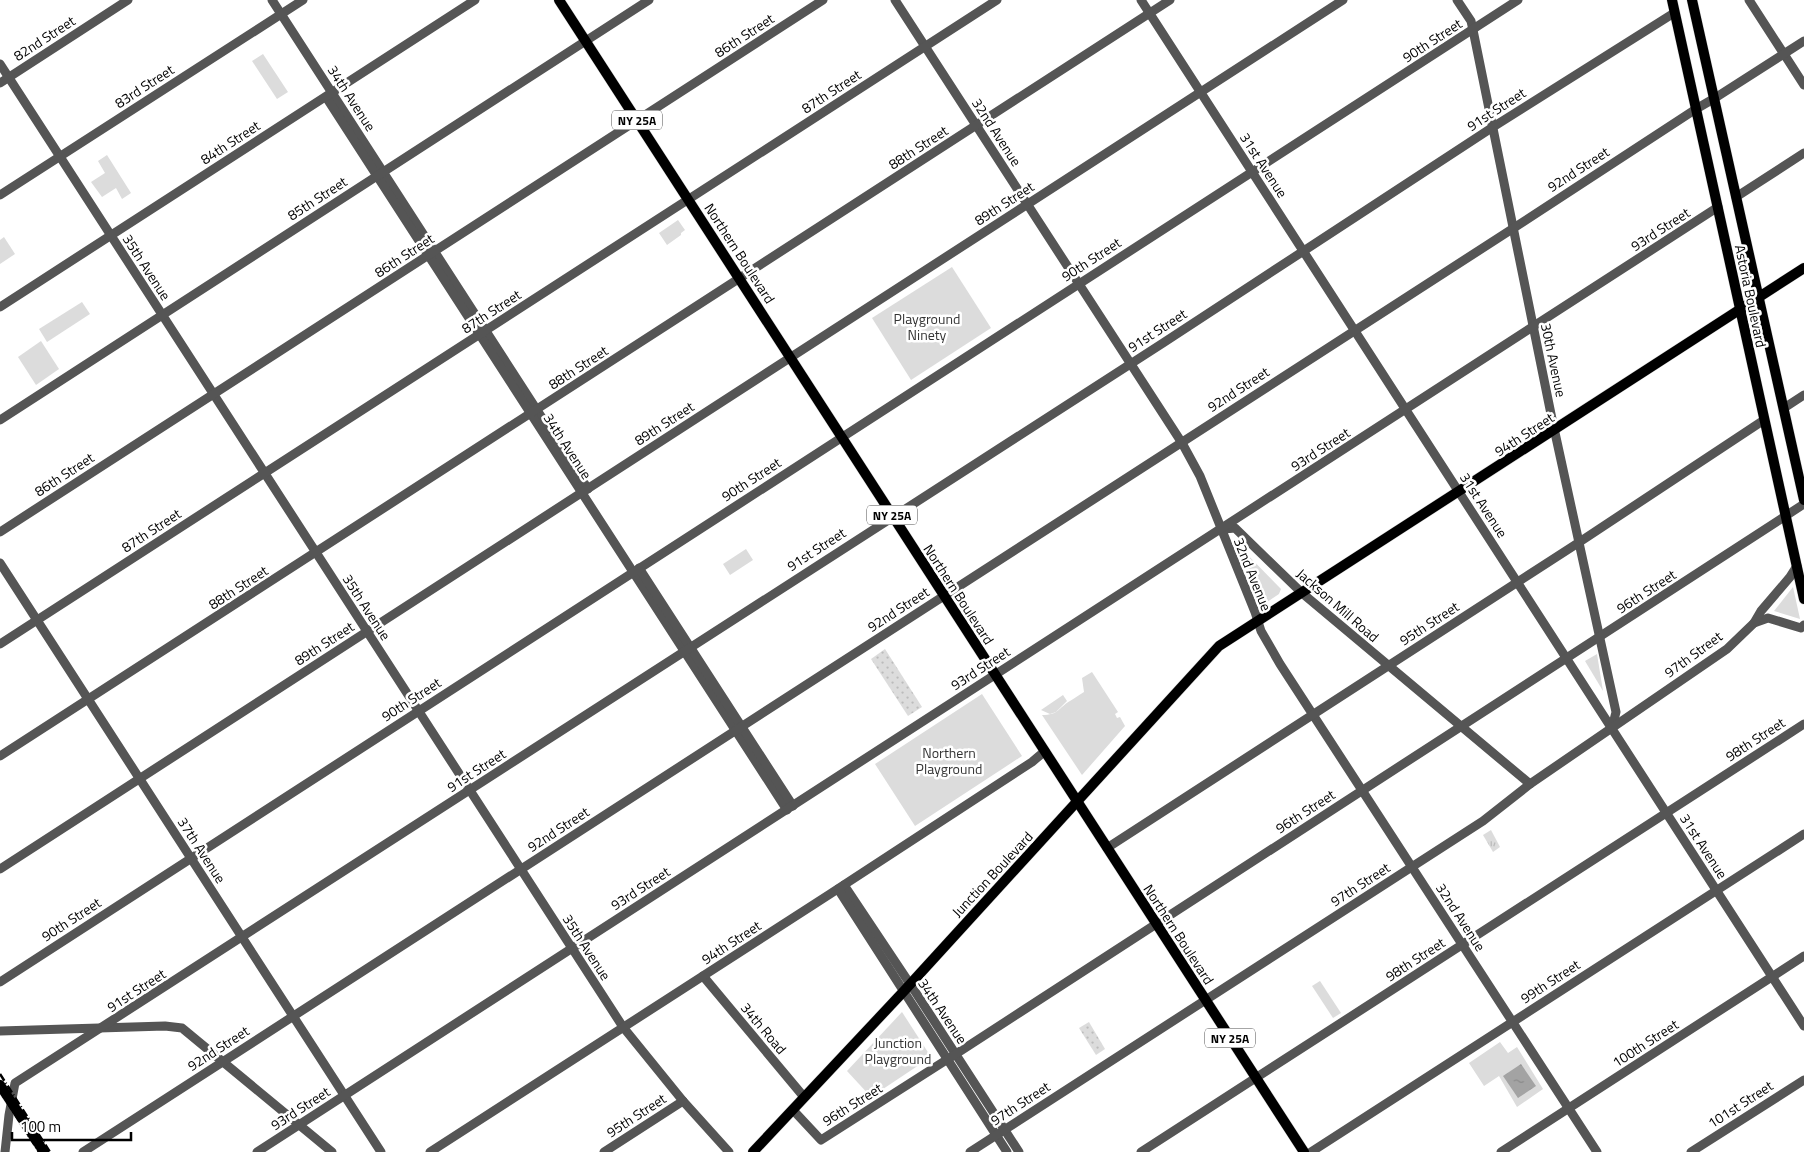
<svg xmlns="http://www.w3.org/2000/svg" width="1804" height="1152" font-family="'Titillium Web',sans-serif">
  <defs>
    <pattern id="grass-tufts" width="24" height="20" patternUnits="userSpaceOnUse" patternTransform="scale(1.25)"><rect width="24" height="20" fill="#dcdcdc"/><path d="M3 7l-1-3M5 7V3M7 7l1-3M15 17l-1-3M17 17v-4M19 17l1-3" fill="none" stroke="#bbb"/></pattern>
    <pattern id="garden-dots" width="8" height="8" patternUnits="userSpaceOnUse" patternTransform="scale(1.25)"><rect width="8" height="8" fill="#dcdcdc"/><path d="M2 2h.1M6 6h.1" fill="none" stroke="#bbb" stroke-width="1.8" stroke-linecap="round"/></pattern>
    <pattern id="water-ripples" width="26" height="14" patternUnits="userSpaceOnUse" patternTransform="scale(1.25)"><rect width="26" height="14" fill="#a3a3a3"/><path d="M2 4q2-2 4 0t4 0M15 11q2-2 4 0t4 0" fill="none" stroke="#8b8b8b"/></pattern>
  </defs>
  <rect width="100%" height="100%" fill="#fff"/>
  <!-- grass -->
  <polygon fill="url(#grass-tufts)" points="1491,830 1500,847 1493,852 1483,835"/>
  <!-- park -->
  <g fill="#dcdcdc">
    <polygon points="263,54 288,92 277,99 252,61"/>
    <polygon points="107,155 131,193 122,199 116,188 102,197 91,182 105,173 98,161"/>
    <polygon points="678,220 685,230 681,233 681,235 667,245 659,233"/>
    <polygon points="4,237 15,254 0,264 0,240"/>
    <polygon points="952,267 991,328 911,380 872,318"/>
    <polygon points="82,302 90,314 47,342 39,329"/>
    <polygon points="41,341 59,369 36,385 18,357"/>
    <polygon points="1234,541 1281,589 1279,594 1264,604 1259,602"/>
    <polygon points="746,549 753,560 730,575 723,564"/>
    <polygon points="1793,587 1800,619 1774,611"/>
    <polygon points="1597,654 1603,691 1585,661"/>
    <path d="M 1092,672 L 1118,712 L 1115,714 L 1117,718 L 1120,717 L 1125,726 L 1082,775 L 1042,715 C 1059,715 1058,708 1070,701 C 1075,698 1079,695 1084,692 L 1082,678 Z"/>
    <polygon points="982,694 1022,756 915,826 875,764"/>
    <polygon points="1063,695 1067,701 1056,712 1050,714 1041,710"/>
    <polygon points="1320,981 1341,1013 1333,1018 1312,986"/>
    <polygon points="902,1012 931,1057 871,1097 847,1071"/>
    <polygon points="1500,1042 1508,1053 1517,1047 1543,1089 1517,1107 1499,1076 1484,1086 1469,1063"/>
  </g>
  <!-- garden -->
  <g fill="url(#garden-dots)">
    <polygon points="885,649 922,707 908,716 871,659"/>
    <polygon points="1089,1022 1105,1049 1096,1055 1079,1028"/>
  </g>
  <!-- water -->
  <polygon fill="url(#water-ripples)" points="1521,1064 1536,1086 1518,1098 1503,1076"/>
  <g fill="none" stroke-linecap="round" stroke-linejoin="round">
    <defs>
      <g id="major">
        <polyline points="559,0 1304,1152"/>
        <polyline points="1672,0 1804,599"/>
        <polyline points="1692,0 1804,500"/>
        <polyline points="0,1085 44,1152"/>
        <polyline points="753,1152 904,991 1219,646 1804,268"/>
      </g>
    </defs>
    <!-- major casing -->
    <use href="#major" stroke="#dbdbdb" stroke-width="11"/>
    <!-- minor -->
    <g stroke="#555" stroke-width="9">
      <polyline points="272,0 588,489"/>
      <polyline points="895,0 1182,443 1200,476 1255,612 1261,631 1280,664 1597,1152"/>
      <polyline points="1141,0 1804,1026"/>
      <polyline points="1457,0 1471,21 1473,30 1552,419 1616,712 1612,728"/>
      <polyline points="1749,0 1804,85"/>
      <polyline points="0,64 623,1027 683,1101 729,1152"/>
      <polyline points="0,83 128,0"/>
      <polyline points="326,97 787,810"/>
      <polyline points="0,195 303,0"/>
      <polyline points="1736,197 1804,153"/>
      <polyline points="0,307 475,0"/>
      <polyline points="1784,408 1804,395"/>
      <polyline points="0,420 649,0"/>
      <polyline points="1224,529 1235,528 1302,593 1530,784"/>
      <polyline points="0,532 823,0"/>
      <polyline points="0,563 381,1152"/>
      <polyline points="639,568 793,806"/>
      <polyline points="1754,623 1768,618 1801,628 1804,625"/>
      <polyline points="0,644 997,0"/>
      <polyline points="0,756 1170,0"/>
      <polyline points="1107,848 1578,543 1764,420"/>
      <polyline points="0,869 1343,0"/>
      <polyline points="844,885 916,993 1019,1152"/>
      <polyline points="838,889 1007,1152"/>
      <polyline points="703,976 804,1097"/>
      <polyline points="0,982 1518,0"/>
      <polyline points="0,1031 165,1026 182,1028 332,1152"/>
      <polyline points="793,1110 821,1140 962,1050 1804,504"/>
      <polyline points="5,1152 9,1115 15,1083 1163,343 1493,127 1674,13"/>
      <polyline points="83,1152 1523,222 1696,109 1715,98 1804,41"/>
      <polyline points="257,1152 1718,207"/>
      <polyline points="430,1152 830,894 1032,762 1045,751"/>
      <polyline points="604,1152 683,1101"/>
      <polyline points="970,1152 1483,821 1530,784 1727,649 1754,623 1761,611 1790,577 1797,566"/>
      <polyline points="1141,1152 1804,724"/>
      <polyline points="1311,1152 1804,834"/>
      <polyline points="1501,1152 1804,956"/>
      <polyline points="1691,1152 1804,1080"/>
    </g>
    <!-- major -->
    <use href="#major" stroke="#000" stroke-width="10"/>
    <!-- rail -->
    <g stroke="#000" stroke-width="2.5" stroke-dasharray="8 2.5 1 2.5" stroke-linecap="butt">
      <polyline points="0,1074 50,1152"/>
      <polyline points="0,1091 39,1152"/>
    </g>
  </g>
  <g text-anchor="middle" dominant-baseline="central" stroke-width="5" stroke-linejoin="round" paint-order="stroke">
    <!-- shield labels -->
    <g fill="#fff" stroke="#4c4c4c" stroke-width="1">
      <rect x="612" y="110.5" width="50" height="19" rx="4"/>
      <rect x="867" y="505.5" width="50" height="19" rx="4"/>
      <rect x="1205" y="1028.5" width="50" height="19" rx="4"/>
    </g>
    <g font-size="12" font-weight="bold" fill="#000">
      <text x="637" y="120">NY 25A</text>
      <text x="892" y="515">NY 25A</text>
      <text x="1230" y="1038">NY 25A</text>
    </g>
    <!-- street labels -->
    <g font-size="14" fill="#000" stroke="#fff">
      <text transform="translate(744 35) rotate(-33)">86th Street</text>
      <text transform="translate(44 38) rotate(-33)">82nd Street</text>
      <text transform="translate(1432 40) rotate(-33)">90th Street</text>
      <text transform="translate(144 86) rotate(-33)">83rd Street</text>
      <text transform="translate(831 91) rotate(-33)">87th Street</text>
      <text transform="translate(352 98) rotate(57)">34th Avenue</text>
      <text transform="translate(1496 109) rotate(-33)">91st Street</text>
      <text transform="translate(997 132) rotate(57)">32nd Avenue</text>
      <text transform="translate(230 142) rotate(-33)">84th Street</text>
      <text transform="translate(918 147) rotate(-33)">88th Street</text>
      <text transform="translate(1264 165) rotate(57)">31st Avenue</text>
      <text transform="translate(1578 169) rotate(-33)">92nd Street</text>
      <text transform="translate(317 198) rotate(-33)">85th Street</text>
      <text transform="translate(1004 203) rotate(-33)">89th Street</text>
      <text transform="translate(1660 229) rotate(-33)">93rd Street</text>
      <text transform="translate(740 253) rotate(57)">Northern Boulevard</text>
      <text transform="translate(404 255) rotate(-33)">86th Street</text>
      <text transform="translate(1091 259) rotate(-33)">90th Street</text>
      <text transform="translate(147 267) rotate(57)">35th Avenue</text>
      <text transform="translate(1751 296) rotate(78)">Astoria Boulevard</text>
      <text transform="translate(491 311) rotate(-33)">87th Street</text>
      <text transform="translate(1157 330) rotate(-33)">91st Street</text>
      <text transform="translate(1554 360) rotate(78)">30th Avenue</text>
      <text transform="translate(578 367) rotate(-33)">88th Street</text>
      <text transform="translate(1238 389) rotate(-33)">92nd Street</text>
      <text transform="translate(664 423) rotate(-33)">89th Street</text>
      <text transform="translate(1524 434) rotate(-33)">94th Street</text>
      <text transform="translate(568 446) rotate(57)">34th Avenue</text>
      <text transform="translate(1320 449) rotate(-33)">93rd Street</text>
      <text transform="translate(64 474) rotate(-33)">86th Street</text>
      <text transform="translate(751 479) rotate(-33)">90th Street</text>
      <text transform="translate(1484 505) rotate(57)">31st Avenue</text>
      <text transform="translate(151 530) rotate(-33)">87th Street</text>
      <text transform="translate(816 549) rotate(-33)">91st Street</text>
      <text transform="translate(1253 574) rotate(68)">32nd Avenue</text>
      <text transform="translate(238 587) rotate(-33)">88th Street</text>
      <text transform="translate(1646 591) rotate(-33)">96th Street</text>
      <text transform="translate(959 594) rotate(57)">Northern Boulevard</text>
      <text transform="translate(1338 605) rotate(41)">Jackson Mill Road</text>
      <text transform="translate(367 607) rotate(57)">35th Avenue</text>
      <text transform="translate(898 609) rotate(-33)">92nd Street</text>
      <text transform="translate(1429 623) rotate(-33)">95th Street</text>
      <text transform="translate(324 643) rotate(-33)">89th Street</text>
      <text transform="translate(1693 654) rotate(-36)">97th Street</text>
      <text transform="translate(980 668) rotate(-33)">93rd Street</text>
      <text transform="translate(411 699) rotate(-33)">90th Street</text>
      <text transform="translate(1755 739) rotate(-33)">98th Street</text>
      <text transform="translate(476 770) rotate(-33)">91st Street</text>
      <text transform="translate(1305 811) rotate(-33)">96th Street</text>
      <text transform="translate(558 829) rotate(-33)">92nd Street</text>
      <text transform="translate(1704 846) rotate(57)">31st Avenue</text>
      <text transform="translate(202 850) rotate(57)">37th Avenue</text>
      <text transform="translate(992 874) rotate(-47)">Junction Boulevard</text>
      <text transform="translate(1360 884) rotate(-33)">97th Street</text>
      <text transform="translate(640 888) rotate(-33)">93rd Street</text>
      <text transform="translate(1461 917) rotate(57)">32nd Avenue</text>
      <text transform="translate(71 919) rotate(-33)">90th Street</text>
      <text transform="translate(1179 934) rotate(57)">Northern Boulevard</text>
      <text transform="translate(731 942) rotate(-33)">94th Street</text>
      <text transform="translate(587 947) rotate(57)">35th Avenue</text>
      <text transform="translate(1415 959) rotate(-33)">98th Street</text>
      <text transform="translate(1550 981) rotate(-33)">99th Street</text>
      <text transform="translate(136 990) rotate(-33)">91st Street</text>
      <text transform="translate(943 1011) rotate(56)">34th Avenue</text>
      <text transform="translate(764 1028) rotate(50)">34th Road</text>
      <text transform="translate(1645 1043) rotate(-33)">100th Street</text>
      <text transform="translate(218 1048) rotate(-33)">92nd Street</text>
      <text transform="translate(1020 1103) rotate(-33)">97th Street</text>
      <text transform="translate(852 1104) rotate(-32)">96th Street</text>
      <text transform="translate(1740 1104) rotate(-33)">101st Street</text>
      <text transform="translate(300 1108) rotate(-33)">93rd Street</text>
      <text transform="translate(636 1115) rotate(-33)">95th Street</text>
    </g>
    <!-- park labels -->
    <g font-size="14" fill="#333" stroke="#fff">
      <text x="927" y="318">Playground<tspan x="927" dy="16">Ninety</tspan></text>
      <text x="949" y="752">Northern<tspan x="949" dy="16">Playground</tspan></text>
      <text x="898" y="1042">Junction<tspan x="898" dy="16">Playground</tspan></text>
    </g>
  </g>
  <!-- scale -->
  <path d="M12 1132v8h119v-8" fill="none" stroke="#000000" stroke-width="2.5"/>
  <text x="20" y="1132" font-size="15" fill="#000000" stroke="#ffffff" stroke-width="4" paint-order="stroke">100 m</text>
</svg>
